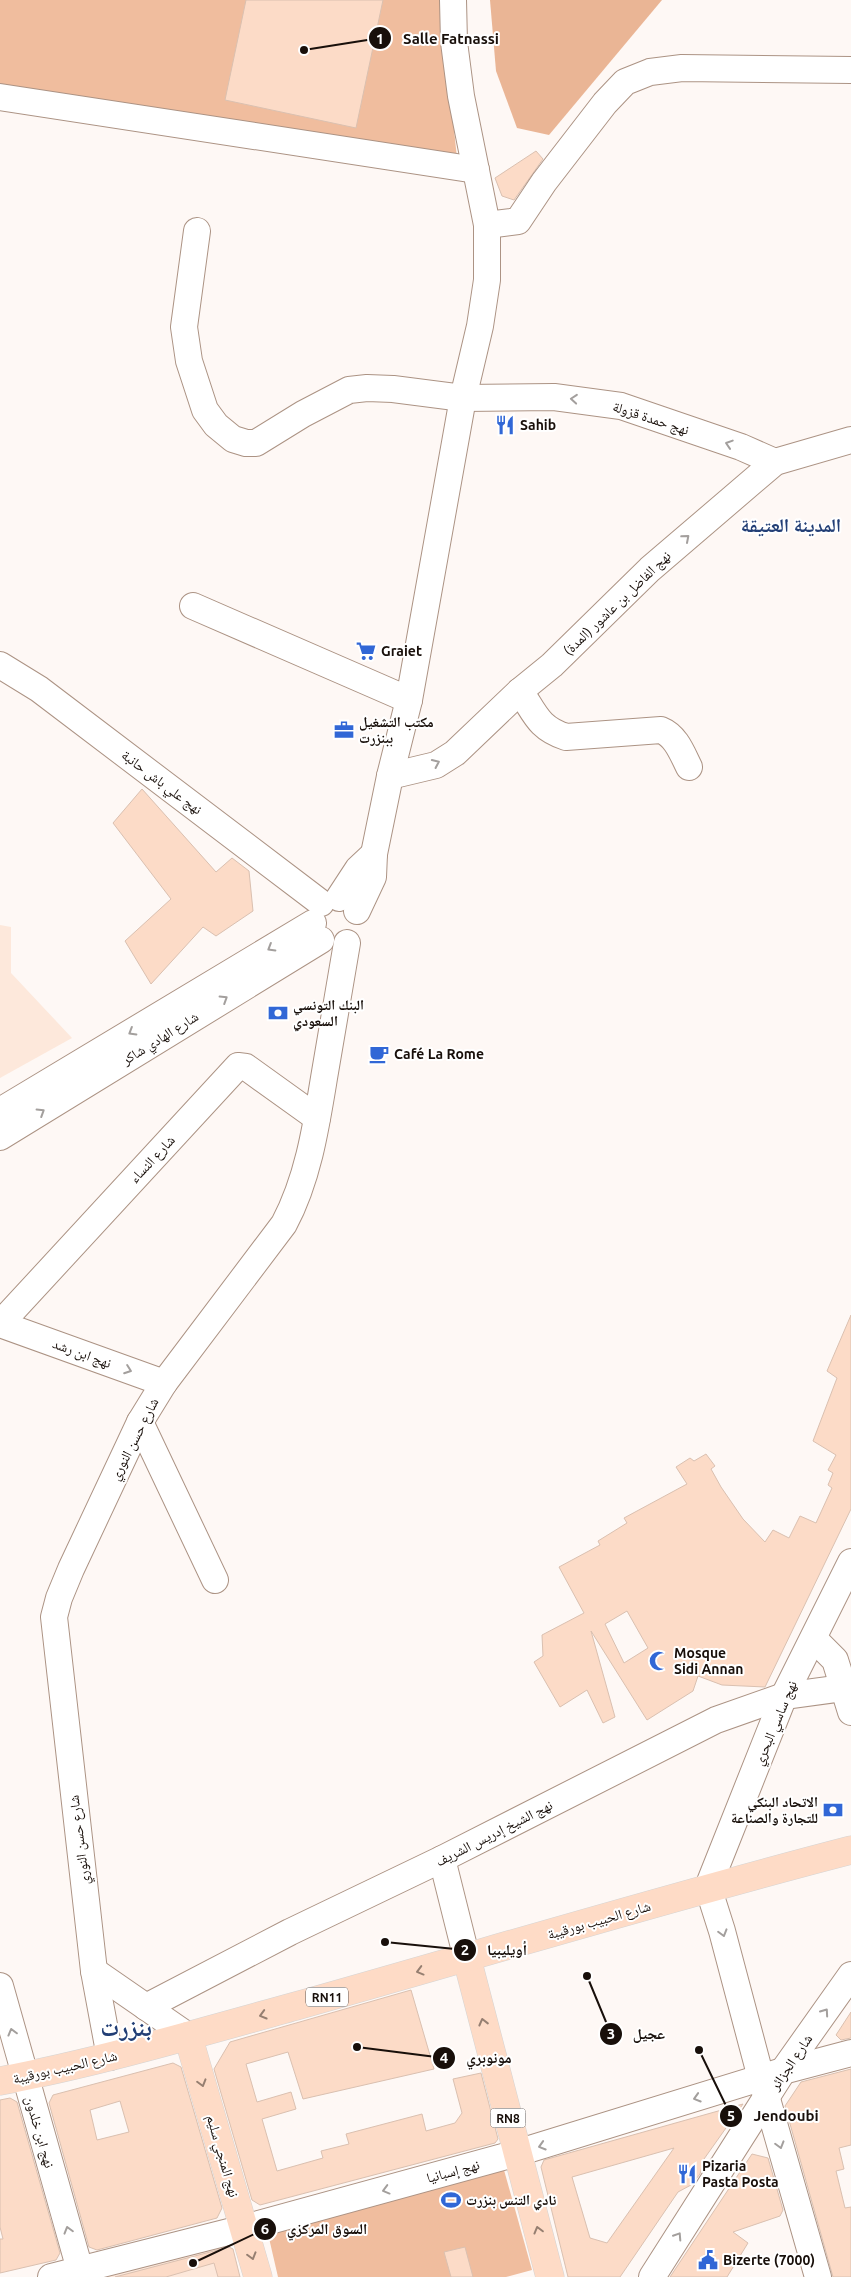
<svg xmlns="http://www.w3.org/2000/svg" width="851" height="2277" font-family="Ubuntu,'Noto Naskh Arabic',sans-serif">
  <rect width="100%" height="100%" fill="#fef8f5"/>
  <!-- built -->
  <g fill="#fde8db">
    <polygon points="0,925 11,927 11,973 72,1038 0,1078"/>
    <polygon points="222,2243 233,2249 240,2277 100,2277"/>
  </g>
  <!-- green -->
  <g fill="#f0bd9e">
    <polygon points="0,0 440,0 457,158 0,89"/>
    <polygon points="504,2170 532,2270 506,2277 278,2277 269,2238 273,2230"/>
  </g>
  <!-- forest -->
  <polygon fill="#eab595" points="490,0 662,0 549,135 517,128 496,71"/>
  <!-- building -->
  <g fill="#fcdbc7" stroke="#dac0b0" fill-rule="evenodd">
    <polygon points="246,0 383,0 356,128 225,100"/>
    <polygon points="536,151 543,159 514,200 502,196 495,178"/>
    <polygon points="142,789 216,872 232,858 249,871 253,911 216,936 203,927 151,984 125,941 171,899 113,823"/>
    <path d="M 851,1315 L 851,1509 L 765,1687 L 722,1685 L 698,1676 L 693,1691 L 647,1720 L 591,1631 L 615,1717 L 603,1723 L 587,1690 L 560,1707 L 534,1662 L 543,1656 L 542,1635 L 584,1613 L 559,1567 L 600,1545 L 598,1541 L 627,1523 L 624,1518 L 687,1484 L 676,1467 L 690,1458 L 694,1461 L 706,1454 L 715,1466 L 711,1469 L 721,1487 L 743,1519 L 765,1542 L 773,1530 L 789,1538 L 800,1516 L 816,1523 L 832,1488 L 828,1485 L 833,1473 L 828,1470 L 836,1455 L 813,1441 L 837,1378 L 827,1371 ZM 627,1611 L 648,1648 L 624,1663 L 605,1624 Z"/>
    <polygon points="411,1990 434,2069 303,2099 288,2052 246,2064 257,2102 291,2092 296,2109 262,2119 277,2171 323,2158 321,2151 349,2144 346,2134 422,2114 426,2131 455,2123 462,2113 453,2079 481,2073 498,2139 495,2143 260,2205 252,2200 214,2069 230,2042"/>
    <polygon points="851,2012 851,2038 841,2040 836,2035"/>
    <path d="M 173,2063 L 181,2067 L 222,2208 L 217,2218 L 97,2250 L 89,2247 L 49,2103 L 53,2095 ZM 120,2101 L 129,2132 L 97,2140 L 90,2110 Z"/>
    <polygon points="851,2069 851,2145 839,2148 844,2169 836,2171 845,2208 851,2207 851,2277 833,2277 785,2106 801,2082"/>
    <polygon points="10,2098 17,2102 60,2253 56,2260 0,2273 0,2239 3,2239 0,2227 0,2100"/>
    <path d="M 743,2104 L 704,2159 L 700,2174 L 691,2185 L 678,2192 L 620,2277 L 568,2277 L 541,2167 L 544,2160 ZM 674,2148 L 607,2243 L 590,2238 L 572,2177 Z"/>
    <polygon points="752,2154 768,2158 783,2210 780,2216 733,2232 748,2243 727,2277 670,2277"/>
    <polygon points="229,2247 233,2249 240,2277 218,2277 214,2263 166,2277 115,2277"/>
    <polygon points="465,2247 473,2277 451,2277 444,2252"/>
  </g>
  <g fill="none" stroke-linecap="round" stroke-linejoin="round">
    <defs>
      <g id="minor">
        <polyline points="0,97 476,170"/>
        <polyline points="487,225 518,221 544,182 605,103 625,82 650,72 682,68 851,70"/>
        <polyline points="197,231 184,327 189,361 205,410 216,425 233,439 246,443 256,443 303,414 349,390 367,388 393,389 463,398 554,397 621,406 741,447 775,462"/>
        <polyline points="193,606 409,700"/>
        <polyline points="0,665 39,689 321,903"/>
        <path d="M 520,691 C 535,713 538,728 566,737 L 661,730 C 676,736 682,753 689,767"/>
        <polyline points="390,776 436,765 455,753 520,691 552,665 650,569 775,462 851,440"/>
        <polyline points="339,898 358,869 374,854"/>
        <polyline points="357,911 373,877 374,854 390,776 409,700 463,398 480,326 487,280 487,225 461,96 454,42 453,0"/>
        <polyline points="0,1111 313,923"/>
        <polyline points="0,1137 321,940"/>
        <polyline points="0,1324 238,1066 246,1067 317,1118"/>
        <polyline points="0,1324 164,1383"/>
        <polyline points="140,1422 215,1580"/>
        <polyline points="814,1639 835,1660 851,1712"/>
        <polyline points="442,1859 467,1959"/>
        <polyline points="94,1971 188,2036"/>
        <polyline points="0,1986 82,2277"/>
        <polyline points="146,2007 290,1932 442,1859 716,1720 784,1696 851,1687"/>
        <path d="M 110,2057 L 94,1971 L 54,1617 L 59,1598 L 71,1569 L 140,1422 L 164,1383 L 284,1224 C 308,1179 316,1127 324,1078 C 332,1033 339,988 347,943"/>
        <polyline points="51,2277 244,2228 517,2153 783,2071 851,2053"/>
        <polyline points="652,2277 783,2071 851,1975"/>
        <polyline points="818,2277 761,2078 722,1931 708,1887 784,1696 851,1562"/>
      </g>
      <g id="major">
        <polyline points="467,1959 550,2277"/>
        <polyline points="188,2036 258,2277"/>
        <path d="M 0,2081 C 100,2062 198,2033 296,2006 C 481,1954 665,1898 851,1850"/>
      </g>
    </defs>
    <!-- minor casing -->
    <use href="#minor" stroke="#ac9384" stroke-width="28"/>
    <!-- major casing -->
    <use href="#major" stroke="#d5d4d3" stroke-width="29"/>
    <!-- minor -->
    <use href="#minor" stroke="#fff" stroke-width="26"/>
    <!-- major -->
    <use href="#major" stroke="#fedbc6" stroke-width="28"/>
  </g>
  <!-- one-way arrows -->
  <defs><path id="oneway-chevron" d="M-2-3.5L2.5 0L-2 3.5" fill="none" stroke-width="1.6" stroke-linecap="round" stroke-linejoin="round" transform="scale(1.25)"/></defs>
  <g stroke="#a39f9d">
    <use href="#oneway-chevron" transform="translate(574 399) rotate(-175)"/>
    <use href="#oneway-chevron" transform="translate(729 444) rotate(-162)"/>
    <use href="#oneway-chevron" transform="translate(686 538) rotate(-41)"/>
    <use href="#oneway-chevron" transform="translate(436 763) rotate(-25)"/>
    <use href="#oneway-chevron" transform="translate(271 948) rotate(149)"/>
    <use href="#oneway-chevron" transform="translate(224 999) rotate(-32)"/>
    <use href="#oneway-chevron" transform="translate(132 1032) rotate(149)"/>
    <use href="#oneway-chevron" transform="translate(41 1112) rotate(-32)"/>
    <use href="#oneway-chevron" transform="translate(128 1370) rotate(20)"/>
    <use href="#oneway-chevron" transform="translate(723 1933) rotate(74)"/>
    <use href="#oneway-chevron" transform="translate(825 2012) rotate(-55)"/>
    <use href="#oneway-chevron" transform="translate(12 2032) rotate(-105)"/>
    <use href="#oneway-chevron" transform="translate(697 2098) rotate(163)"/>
    <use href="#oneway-chevron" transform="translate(780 2145) rotate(74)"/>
    <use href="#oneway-chevron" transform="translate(542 2146) rotate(163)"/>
    <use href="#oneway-chevron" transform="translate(386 2190) rotate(165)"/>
    <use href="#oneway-chevron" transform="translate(68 2230) rotate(-106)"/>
    <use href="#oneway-chevron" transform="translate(678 2236) rotate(-57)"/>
  </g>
  <g stroke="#967f71">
    <use href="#oneway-chevron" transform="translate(420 1971) rotate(165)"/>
    <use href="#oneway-chevron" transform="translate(263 2015) rotate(164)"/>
    <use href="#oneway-chevron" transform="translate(483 2022) rotate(-104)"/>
    <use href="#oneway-chevron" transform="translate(202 2083) rotate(74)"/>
    <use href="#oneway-chevron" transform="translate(538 2230) rotate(-105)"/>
    <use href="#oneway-chevron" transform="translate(252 2256) rotate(74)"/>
  </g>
  <!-- icons -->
  <defs>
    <symbol id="restaurant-bare" viewBox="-9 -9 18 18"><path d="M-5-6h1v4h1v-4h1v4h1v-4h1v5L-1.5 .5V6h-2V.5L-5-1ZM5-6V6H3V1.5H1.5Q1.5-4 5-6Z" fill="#3167d6" stroke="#fff" stroke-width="2.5" paint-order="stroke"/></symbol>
    <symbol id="supermarket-bare" viewBox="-9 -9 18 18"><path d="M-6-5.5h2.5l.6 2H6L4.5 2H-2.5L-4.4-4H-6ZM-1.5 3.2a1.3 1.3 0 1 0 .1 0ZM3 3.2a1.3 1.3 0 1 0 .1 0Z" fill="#3167d6" stroke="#fff" stroke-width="2.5" paint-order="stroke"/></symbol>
    <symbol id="office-bare" viewBox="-9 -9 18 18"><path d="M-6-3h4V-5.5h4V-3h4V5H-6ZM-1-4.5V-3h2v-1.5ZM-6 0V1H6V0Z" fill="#3167d6" stroke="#fff" stroke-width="2.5" paint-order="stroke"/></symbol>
    <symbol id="bank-bare" viewBox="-9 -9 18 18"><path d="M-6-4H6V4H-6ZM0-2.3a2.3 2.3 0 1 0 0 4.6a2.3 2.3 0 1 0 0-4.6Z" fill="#3167d6" stroke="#fff" stroke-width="2.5" paint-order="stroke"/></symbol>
    <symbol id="cafe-bare" viewBox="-9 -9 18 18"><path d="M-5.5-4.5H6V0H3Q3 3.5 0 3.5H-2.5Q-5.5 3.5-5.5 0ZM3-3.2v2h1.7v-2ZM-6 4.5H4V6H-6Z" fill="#3167d6" stroke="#fff" stroke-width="2.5" paint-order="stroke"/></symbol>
    <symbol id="mosque-bare" viewBox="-9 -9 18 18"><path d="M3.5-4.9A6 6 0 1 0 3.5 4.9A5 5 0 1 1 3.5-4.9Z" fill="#3167d6" stroke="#fff" stroke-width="2.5" paint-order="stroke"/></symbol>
    <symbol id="stadium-bare" viewBox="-9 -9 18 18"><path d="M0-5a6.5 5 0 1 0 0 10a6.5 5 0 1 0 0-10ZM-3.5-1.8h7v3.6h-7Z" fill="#3167d6" stroke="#fff" stroke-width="2.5" paint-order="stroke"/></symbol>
    <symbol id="civic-bare" viewBox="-9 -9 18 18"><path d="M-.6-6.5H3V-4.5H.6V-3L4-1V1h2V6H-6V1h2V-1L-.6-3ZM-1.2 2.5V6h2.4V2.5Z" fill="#3167d6" stroke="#fff" stroke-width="2.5" paint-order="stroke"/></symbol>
  </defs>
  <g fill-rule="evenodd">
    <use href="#restaurant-bare" x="491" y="411" width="28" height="28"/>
    <use href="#supermarket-bare" x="352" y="637" width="28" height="28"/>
    <use href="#office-bare" x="330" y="716" width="28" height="28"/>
    <use href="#bank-bare" x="264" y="999" width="28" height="28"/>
    <use href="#cafe-bare" x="365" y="1040" width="28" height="28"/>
    <use href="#mosque-bare" x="645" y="1647" width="28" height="28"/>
    <use href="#bank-bare" x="819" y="1796" width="28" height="28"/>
    <use href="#restaurant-bare" x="673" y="2160" width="28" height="28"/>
    <use href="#stadium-bare" x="437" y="2186" width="28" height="28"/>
    <use href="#civic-bare" x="694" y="2246" width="28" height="28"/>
  </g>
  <g text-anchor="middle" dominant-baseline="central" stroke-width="4" stroke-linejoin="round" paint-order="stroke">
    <!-- shield labels -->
    <g fill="#fff" stroke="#5d5754" stroke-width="1">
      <rect x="306" y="1987.5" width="42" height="19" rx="4"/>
      <rect x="490.5" y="2108.5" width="35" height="19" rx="4"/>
    </g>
    <g font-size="12" font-weight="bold" fill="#180f0a">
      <text x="327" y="1997">RN11</text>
      <text x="508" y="2118">RN8</text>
    </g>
    <!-- street labels -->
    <g font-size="14" fill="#180f0a" stroke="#fff">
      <text transform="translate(651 418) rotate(18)">نهج حمدة قزولة</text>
      <text transform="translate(617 603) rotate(-44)">نهج الفاضل بن عاشور (المدة)</text>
      <text transform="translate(162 782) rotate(37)">نهج علي باش حانبة</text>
      <text transform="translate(160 1038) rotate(-32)">شارع الهادي شاكر</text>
      <text transform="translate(152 1159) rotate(-47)">شارع النساء</text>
      <text transform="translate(82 1353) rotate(20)">نهج ابن رشد</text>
      <text transform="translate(134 1439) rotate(-63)">شارع حسن النوري</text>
      <text transform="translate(775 1723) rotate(-67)">نهج ساسي البحري</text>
      <text transform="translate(494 1833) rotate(-27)">نهج الشيخ إدريس الشريف</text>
      <text transform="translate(79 1840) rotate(-97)">شارع حسن النوري</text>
      <text transform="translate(599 1920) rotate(-16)">شارع الحبيب بورقيبة</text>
      <text transform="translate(791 2062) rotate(-56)">شارع الجزائر</text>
      <text transform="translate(65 2067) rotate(-13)">شارع الحبيب بورقيبة</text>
      <text transform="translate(40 2132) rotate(74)">نهج ابن خلدون</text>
      <text transform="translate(223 2156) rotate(74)">نهج المنجي سليم</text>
      <text transform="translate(453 2171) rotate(-15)">نهج إسبانيا</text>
    </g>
    <!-- poi labels -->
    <g font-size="14" font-weight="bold" fill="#180f0a" stroke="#fff" text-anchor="start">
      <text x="520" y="425">Sahib</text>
      <text x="381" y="651">Graiet</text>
      <text x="359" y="722">مكتب التشغيل<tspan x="359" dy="16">ببنزرت</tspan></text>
      <text x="293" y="1005">البنك التونسي<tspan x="293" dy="16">السعودي</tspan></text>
      <text x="394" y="1054">Café La Rome</text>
      <text x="674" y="1653">Mosque<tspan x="674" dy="16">Sidi Annan</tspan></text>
      <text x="818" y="1802" text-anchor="end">الاتحاد البنكي<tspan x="818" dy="16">للتجارة والصناعة</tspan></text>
      <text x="702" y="2166">Pizaria<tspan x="702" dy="16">Pasta Posta</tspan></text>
      <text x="466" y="2200">نادي التنس بنزرت</text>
      <text x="723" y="2260">Bizerte (7000)</text>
    </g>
    <!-- district labels -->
    <g font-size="19" font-weight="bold" fill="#223e75" stroke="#fff">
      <text x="791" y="525">المدينة العتيقة</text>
    </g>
    <!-- town labels -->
    <g font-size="24" font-weight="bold" fill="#223e75" stroke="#fff">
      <text x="126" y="2027">بنزرت</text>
    </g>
  </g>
  <!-- callouts -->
  <path fill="none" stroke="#180f0a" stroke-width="2" d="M304 50L380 38M385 1942L465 1950M587 1976L611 2034M357 2047L444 2058M699 2050L731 2116M193 2263L265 2229"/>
  <g fill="#180f0a" stroke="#fff" stroke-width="2">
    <circle cx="304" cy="50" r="5"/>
    <circle cx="385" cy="1942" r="5"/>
    <circle cx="587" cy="1976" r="5"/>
    <circle cx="357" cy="2047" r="5"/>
    <circle cx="699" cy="2050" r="5"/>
    <circle cx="193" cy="2263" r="5"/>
    <circle cx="380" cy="38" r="12"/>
    <circle cx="465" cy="1950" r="12"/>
    <circle cx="611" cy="2034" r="12"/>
    <circle cx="444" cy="2058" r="12"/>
    <circle cx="731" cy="2116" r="12"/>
    <circle cx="265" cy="2229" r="12"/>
  </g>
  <g font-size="15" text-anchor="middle" font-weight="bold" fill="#fff">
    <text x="380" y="44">1</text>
    <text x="465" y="1955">2</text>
    <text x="611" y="2039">3</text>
    <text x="444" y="2063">4</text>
    <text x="731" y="2121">5</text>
    <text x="265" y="2234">6</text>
  </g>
  <g font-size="15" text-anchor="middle" font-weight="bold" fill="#180f0a" stroke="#fff" stroke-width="4" stroke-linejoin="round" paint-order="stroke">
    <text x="451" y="44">Salle Fatnassi</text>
    <text x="507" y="1955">أويليبيا</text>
    <text x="649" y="2039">عجيل</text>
    <text x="489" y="2063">مونوبري</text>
    <text x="786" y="2121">Jendoubi</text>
    <text x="327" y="2234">السوق المركزي</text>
  </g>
</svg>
